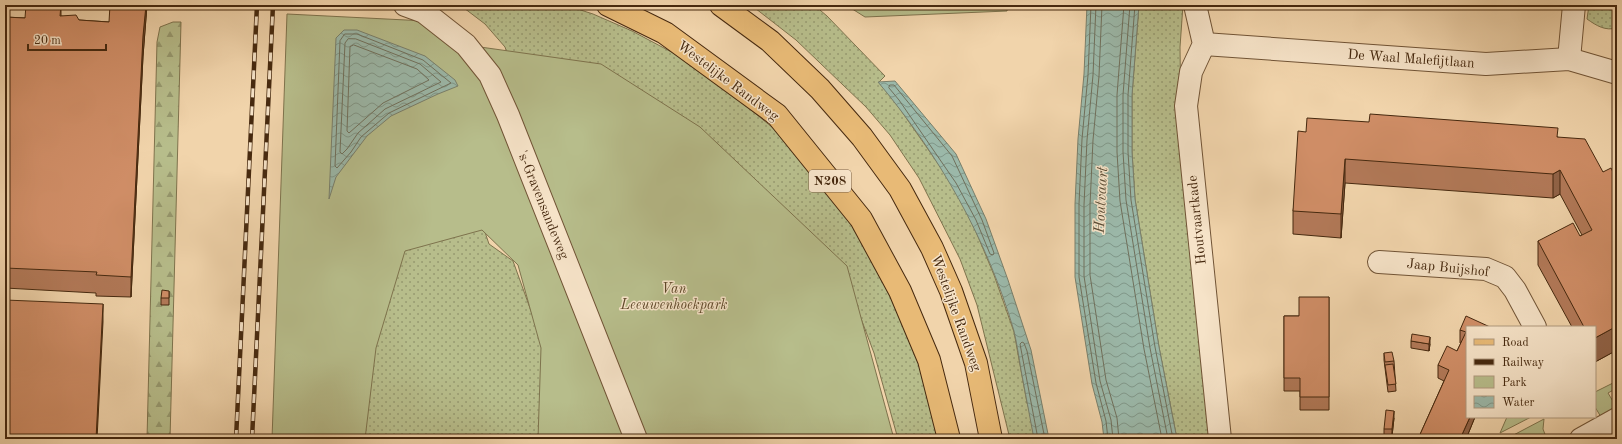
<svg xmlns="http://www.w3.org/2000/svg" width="1622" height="444" font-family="'Old Standard TT',serif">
  <defs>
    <pattern id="grass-dots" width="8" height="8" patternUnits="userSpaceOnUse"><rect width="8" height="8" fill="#b7bd8b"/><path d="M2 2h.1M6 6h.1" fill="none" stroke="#979a70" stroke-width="1.8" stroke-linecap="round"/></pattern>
    <pattern id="forest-firs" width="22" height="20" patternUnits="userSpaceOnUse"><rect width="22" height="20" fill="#b7bd8b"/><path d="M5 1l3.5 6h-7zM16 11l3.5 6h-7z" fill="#979a70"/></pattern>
    <pattern id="water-waves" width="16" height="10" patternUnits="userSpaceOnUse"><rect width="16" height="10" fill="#9bb8a9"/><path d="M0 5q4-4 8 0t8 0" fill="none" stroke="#809688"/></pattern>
  </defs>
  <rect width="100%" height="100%" fill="#f1d4ab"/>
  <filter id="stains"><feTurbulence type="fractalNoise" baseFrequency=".005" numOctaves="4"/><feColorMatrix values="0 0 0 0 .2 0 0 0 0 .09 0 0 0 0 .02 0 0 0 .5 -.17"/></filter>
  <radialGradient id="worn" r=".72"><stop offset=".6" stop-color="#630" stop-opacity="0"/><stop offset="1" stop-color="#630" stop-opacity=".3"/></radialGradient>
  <!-- grass -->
  <g fill="url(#grass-dots)" stroke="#7e734d">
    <polygon points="460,5 565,5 593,14 632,31 679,56 734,96 773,128 803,159 854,225 878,265 914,345 941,439 898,439 874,353 857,308 765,211 524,104 505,47 485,24"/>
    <polygon points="751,5 814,5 827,16 885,76 879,82 895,102 953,185 972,222 994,275 1014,332 1027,403 1039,439 1010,439 977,305 960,259 919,178 890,135 866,107 796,40"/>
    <polygon points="1139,5 1183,5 1180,47 1181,126 1215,439 1177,439 1159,347 1135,199 1132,152 1132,95"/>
    <path d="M 1589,5 L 1617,5 L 1617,28 C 1605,31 1597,26 1587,19 Z"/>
    <polygon points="438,94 489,244 513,261 553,372 551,439 364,439 369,353"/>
  </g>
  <!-- forest -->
  <polygon fill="url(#forest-firs)" stroke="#7e734d" points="173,22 181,22 170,439 147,439 157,42 160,27"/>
  <!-- green -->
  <g fill="#b7bd8b" stroke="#7e734d">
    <polygon points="846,5 1008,5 1007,11 865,17"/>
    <polygon points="287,14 426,21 466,45 601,64 700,127 847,266 894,439 538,439 541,348 518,265 482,230 405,251 376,348 365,439 272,439"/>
    <polygon points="1617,381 1617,388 1608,393 1617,408 1601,417 1595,407 1595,392"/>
    <polygon points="1507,417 1531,417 1500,433"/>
    <polygon points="1544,419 1543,429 1546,437 1551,439 1506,439"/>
  </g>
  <!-- water -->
  <g fill="url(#water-waves)" stroke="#797f6b">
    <polygon points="1087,5 1139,5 1132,95 1132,152 1135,199 1159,347 1177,439 1104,439 1102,422 1092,384 1075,277 1075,204 1078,139 1084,74"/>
    <polygon points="344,30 357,30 425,56 455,80 458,86 438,94 391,116 367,136 336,177 329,199 336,38"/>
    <path d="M 895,81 L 956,154 L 986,219 L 1008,280 L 1031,350 L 1049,439 L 1034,439 C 1030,416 1025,393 1021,370 C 1019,358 1017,344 1014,331 C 987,239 940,156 878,82 Z"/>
  </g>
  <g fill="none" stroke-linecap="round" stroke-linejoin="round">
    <!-- shore -->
    <g stroke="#70705c" stroke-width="1">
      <polyline points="1091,5 1088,75 1082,139 1079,204 1079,277 1096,383 1106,421 1108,439"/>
      <polyline points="1096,5 1093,75 1087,140 1084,205 1084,276 1100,381 1111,420 1113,439"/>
      <polyline points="1102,5 1099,76 1093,140 1090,205 1090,275 1106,380 1117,418 1119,439"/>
      <polyline points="1124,5 1117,95 1117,152 1120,201 1144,349 1162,439"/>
      <polyline points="1130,5 1123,95 1123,152 1126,200 1150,348 1168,439"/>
      <polyline points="1135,5 1128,95 1128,152 1131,200 1155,347 1173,439"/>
      <polygon points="345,34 357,34 423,60 451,83 389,113 361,137 351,152 337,168 335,166 340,41"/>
      <polygon points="356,39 420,64 441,82 385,109 358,133 347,149 342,154 340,152 345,43 348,39"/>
      <polygon points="354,45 417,69 429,80 383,103 349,133 347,131 350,47"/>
      <polygon points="890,85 894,85 952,156 982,220 994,253 993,255 990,254 976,220 956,183 899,100 889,88"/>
      <polyline points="1038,439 1020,344 1022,342 1024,343 1027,351 1045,439"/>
    </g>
    <defs>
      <g id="minor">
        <polyline points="405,5 424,12 466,45 490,75 508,115 636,439"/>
        <polyline points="1195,5 1204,44 1191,72 1186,106 1220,439"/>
        <polyline points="1204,44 1486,64 1569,59 1617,73"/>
        <polyline points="1569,59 1574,5"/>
        <polyline points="1379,262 1486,269 1505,277 1515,290 1535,327"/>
        <polyline points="1581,439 1617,419"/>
      </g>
      <g id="major">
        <polyline points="608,5 665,33 777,115 861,219 900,291 929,360 949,439"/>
        <polyline points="721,5 770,41 820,89 862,137 900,189 932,248 951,291 976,363 991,439"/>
      </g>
    </defs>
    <!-- minor casing -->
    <use href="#minor" stroke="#715436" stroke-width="24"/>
    <!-- major casing -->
    <use href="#major" stroke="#46290f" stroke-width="24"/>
    <!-- minor -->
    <use href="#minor" stroke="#f6e3c8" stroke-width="22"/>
    <!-- major -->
    <use href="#major" stroke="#e8ba76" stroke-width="22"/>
    <defs>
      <g id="rail">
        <polyline points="236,439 257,5"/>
        <polyline points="252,439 273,5"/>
      </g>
    </defs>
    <!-- rail casing -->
    <use href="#rail" stroke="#46290f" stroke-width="4.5"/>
    <!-- rail -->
    <use href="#rail" stroke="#f6e3c8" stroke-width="3" stroke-dasharray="9" stroke-linecap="butt"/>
  </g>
  <!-- wall -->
  <g fill="#b27958" stroke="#46290f">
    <polygon points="61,5 61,16 79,20 109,22 147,5 143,56 131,297 96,296 96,293 5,288 5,17 25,18"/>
    <polygon points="1306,132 1558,137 1603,172 1617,180 1617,350 1595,362 1595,327 1572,327 1538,265 1538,241 1580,236 1582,235 1560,194 1553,198 1345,183 1341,238 1293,234 1293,211"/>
    <polygon points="169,291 169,305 161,305 161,298"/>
    <polygon points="1329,297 1329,410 1300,410 1300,391 1284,391 1284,316 1299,316"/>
    <polygon points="1490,327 1467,417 1475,417 1466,439 1418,439 1444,381 1438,378 1438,365 1457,351 1461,343 1460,343 1460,330"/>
    <polygon points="1411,341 1430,344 1429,351 1411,348"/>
    <polygon points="1384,353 1394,361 1396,391 1388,392 1384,360"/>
    <polygon points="1394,418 1392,436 1384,436 1384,429"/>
  </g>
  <!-- shaded-wall -->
  <g fill="#916347" stroke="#46290f">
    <polygon points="146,5 147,5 143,56 131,297 131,277 143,36"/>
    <polygon points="1345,159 1345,183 1341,238 1341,214"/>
    <polygon points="1560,170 1560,194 1553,198 1553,174"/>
    <polygon points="103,304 103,322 97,439 96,439"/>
    <polygon points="1617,326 1617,350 1595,362 1595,338"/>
    <polygon points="1430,337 1430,344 1429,351 1429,344"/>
    <polygon points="1394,411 1394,418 1392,436 1392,429"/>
    <polygon points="1470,417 1475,417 1466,439 1460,439"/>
  </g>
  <!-- building -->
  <g fill="#cf8d66" stroke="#46290f">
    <polygon points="26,5 61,5 60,16 76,15 79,20 109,22 110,5 146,5 143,36 131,277 96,275 97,272 5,268 5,17 25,18"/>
    <polygon points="1370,114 1558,128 1557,137 1585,139 1603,172 1611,168 1617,180 1617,326 1595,338 1595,327 1584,327 1538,241 1573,223 1580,236 1592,230 1560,170 1553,174 1345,159 1341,214 1293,211 1298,131 1306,132 1307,118 1369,122"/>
    <polygon points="162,290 169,291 169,298 161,298"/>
    <polygon points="1299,297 1329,297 1329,397 1300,397 1300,378 1284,378 1284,316 1299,316"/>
    <polygon points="5,300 103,304 96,439 5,439"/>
    <polygon points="1466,316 1490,327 1467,327 1467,417 1470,417 1460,439 1418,439 1449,370 1438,365 1447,346 1457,351 1466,332 1460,330"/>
    <polygon points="1412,334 1430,337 1429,344 1411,341"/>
    <polygon points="1392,352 1394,361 1385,362 1384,353"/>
    <polygon points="1393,364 1396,384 1388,385 1385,365"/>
    <polygon points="1386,410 1394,411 1392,429 1384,429"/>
  </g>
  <g text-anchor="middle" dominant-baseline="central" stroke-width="3" stroke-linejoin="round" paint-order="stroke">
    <!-- shield labels -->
    <rect fill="#f6e3c8" stroke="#7b6146" stroke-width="1" x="809" y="170" width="42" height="22" rx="3"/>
    <g font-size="13" font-weight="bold" fill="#46290f">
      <text x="830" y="181">N208</text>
    </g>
    <!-- street labels -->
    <g font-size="14" fill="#46290f" stroke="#f6e3c8">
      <text transform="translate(1411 59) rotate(4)">De Waal Malefijtlaan</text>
      <text transform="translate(728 81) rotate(37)">Westelijke Randweg</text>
      <text transform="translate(543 205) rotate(68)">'s-Gravensandeweg</text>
      <text transform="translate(1197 220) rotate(-96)">Houtvaartkade</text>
      <text transform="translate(1448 268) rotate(6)">Jaap Buijshof</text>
      <text transform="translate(956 313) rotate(70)">Westelijke Randweg</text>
    </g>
    <!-- park labels -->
    <g font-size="14" font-style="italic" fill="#5d4728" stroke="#f6e3c8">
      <text x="674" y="289">Van<tspan x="674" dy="16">Leeuwenhoekpark</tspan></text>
    </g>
    <!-- water labels -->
    <g font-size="15" font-style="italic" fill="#5b4d36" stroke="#f6e3c8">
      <text transform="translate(1102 200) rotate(-87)">Houtvaart</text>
    </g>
  </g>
  <!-- margin -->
  <rect width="1622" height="444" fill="none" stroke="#f1d4ab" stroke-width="20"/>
  <rect x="6" y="6" width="1610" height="432" fill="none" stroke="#46290f" stroke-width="2"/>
  <rect x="10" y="10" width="1602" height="424" fill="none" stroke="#46290f"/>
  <!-- legend -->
  <rect x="1466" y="326" width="130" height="92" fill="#f6e3c8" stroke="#b0997e"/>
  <rect x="1474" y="339" width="20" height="6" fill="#e8ba76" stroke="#b0997e"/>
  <text x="1502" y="346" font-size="12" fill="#46290f">Road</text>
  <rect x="1474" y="359" width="20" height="6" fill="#46290f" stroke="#b0997e"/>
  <text x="1502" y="366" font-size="12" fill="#46290f">Railway</text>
  <rect x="1474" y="376" width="20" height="12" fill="#b7bd8b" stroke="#b0997e"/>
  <text x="1502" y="386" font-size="12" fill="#46290f">Park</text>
  <rect x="1474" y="396" width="20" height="12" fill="url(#water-waves)" stroke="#b0997e"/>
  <text x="1502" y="406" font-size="12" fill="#46290f">Water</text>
  <!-- scale -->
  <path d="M28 44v6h78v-6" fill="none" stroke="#46290f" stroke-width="2"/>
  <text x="34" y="44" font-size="12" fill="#46290f" stroke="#f6e3c8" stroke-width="3" paint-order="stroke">20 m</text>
  <rect width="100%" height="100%" filter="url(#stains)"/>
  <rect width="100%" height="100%" fill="url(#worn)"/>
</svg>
